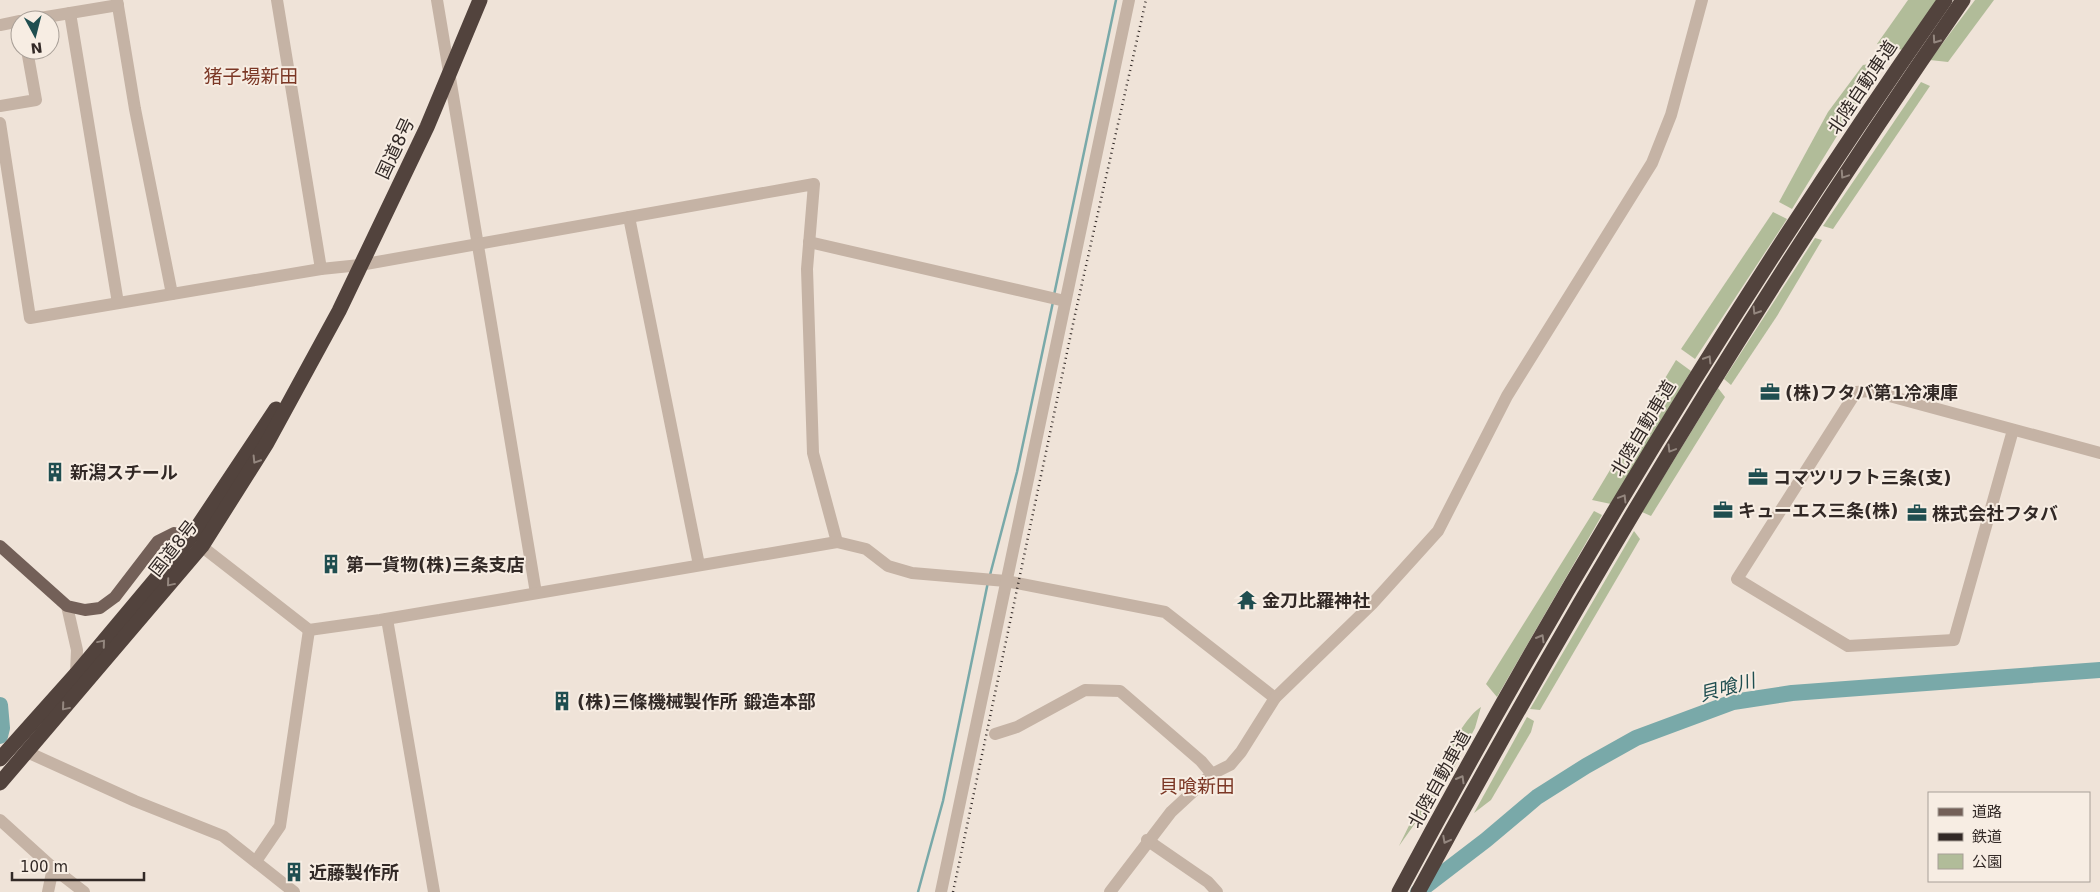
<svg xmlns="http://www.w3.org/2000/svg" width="2100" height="892" font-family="'DejaVu Sans','Noto Sans JP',sans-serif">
  <rect width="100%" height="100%" fill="#efe3d8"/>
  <!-- green -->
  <g fill="#b1bc99">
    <polygon points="1908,0 1938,0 1903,50 1877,44"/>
    <polygon points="1975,0 1994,0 1948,62 1930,60"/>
    <polygon points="1870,64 1880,66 1792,209 1779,202 1828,112 1863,65"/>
    <polygon points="1921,82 1930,86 1833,229 1823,226"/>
    <polygon points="1773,212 1787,219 1695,359 1681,349"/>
    <polygon points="1815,238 1822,240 1777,316 1731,385 1724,379"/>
    <polygon points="1676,360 1691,371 1611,504 1592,500"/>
    <polygon points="1718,388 1725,397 1651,516 1642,512"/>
    <polygon points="1594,511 1602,515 1497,697 1486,684"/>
    <polygon points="1634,531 1640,539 1540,710 1530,709"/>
    <path d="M 1481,707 L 1475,728 L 1428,817 L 1416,822 L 1399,846 C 1414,817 1457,721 1481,707 Z"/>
    <polygon points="1527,717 1534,721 1531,732 1491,800 1474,813"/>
  </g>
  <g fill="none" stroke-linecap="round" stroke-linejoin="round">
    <!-- stream -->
    <g stroke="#79a9a9" stroke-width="2.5">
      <polyline points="1054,295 1116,0"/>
      <polyline points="990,575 1017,472 1053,302"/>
      <polyline points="918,892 943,801 988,582"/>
    </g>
    <!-- river -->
    <g stroke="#79a9a9" stroke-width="16">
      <polyline points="0,705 2,728 0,736"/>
      <polyline points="1418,892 1486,840 1537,797 1586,766 1636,738 1733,702 1792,693 2100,670"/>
    </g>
    <!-- minor -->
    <g stroke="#c5b3a5" stroke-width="12">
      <polyline points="117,0 135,109 172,294"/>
      <polyline points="277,0 321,269"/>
      <polyline points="437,0 536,593"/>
      <polyline points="70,13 118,303"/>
      <polyline points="28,20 118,5"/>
      <polyline points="0,25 20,21"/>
      <polyline points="0,106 36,100 27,50"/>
      <polyline points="0,123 30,318 321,269 360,265 814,184 807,269 813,453 837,542"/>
      <polyline points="629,217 699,565"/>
      <polyline points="809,242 1065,301"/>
      <polyline points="2013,430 1954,640 1848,646 1737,579 1856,392 1871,391 2100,453"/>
      <polyline points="196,542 309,630 380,620 837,542 866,549 888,566 912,573 1006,581 1165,612 1275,698"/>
      <polyline points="67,606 77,650 76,674"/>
      <polyline points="387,619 434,892"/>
      <polyline points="995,734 1017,727 1085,690 1120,691 1201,761 1212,774"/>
      <polyline points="27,752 135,801 223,836 294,892"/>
      <polyline points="0,820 53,868 84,892"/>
      <polyline points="1147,840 1208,882 1217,892"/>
      <polyline points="256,861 280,826 309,630"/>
      <polyline points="48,892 53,868"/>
      <polyline points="941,892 1129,0"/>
      <polyline points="1110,892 1171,812 1212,774 1230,765 1241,752 1275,698 1372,604 1438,531 1507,396 1652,163 1671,115 1702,0"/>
    </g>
    <!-- major -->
    <polyline stroke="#736058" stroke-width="12" points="0,546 67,606 85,610 100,608 115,597 158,541 174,533 190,538"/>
    <!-- highway -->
    <g stroke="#52433d" stroke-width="15">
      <polyline points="0,759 76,674 190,538 276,409"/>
      <polyline points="0,783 202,546 267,443 339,311 427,127 480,0"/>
      <path d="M 1399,892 C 1563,585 1745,286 1945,0"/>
      <path d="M 1418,892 C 1584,585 1764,287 1963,0"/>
    </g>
    <!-- rail -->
    <polyline stroke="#322926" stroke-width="2.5" stroke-dasharray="1 4" stroke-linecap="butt" points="953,892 1076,310 1146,0"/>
  </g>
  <!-- one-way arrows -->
  <defs><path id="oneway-chevron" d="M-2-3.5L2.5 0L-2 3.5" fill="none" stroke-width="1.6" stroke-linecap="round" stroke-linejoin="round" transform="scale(1.25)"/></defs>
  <g stroke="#94877f">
    <use href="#oneway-chevron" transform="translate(1936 40) rotate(125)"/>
    <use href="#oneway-chevron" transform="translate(1844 175) rotate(124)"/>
    <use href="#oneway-chevron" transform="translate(1756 311) rotate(122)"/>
    <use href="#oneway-chevron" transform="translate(1708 359) rotate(-58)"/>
    <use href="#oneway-chevron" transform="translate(1671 449) rotate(121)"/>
    <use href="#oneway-chevron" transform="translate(256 460) rotate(122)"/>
    <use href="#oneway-chevron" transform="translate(1623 498) rotate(-59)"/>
    <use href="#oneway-chevron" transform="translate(170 583) rotate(130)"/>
    <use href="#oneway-chevron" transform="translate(1541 638) rotate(-60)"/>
    <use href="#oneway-chevron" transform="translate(102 643) rotate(-50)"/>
    <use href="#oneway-chevron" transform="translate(65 707) rotate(130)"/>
    <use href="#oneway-chevron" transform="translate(1461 779) rotate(-60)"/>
    <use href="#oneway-chevron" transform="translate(1446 840) rotate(118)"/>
  </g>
  <!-- icons -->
  <defs>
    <symbol id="office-bare" viewBox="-9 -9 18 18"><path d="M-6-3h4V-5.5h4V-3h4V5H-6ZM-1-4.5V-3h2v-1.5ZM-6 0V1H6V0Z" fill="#1f4e50" stroke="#f7ede3" stroke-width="2.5" paint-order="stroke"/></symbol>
    <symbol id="building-bare" viewBox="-9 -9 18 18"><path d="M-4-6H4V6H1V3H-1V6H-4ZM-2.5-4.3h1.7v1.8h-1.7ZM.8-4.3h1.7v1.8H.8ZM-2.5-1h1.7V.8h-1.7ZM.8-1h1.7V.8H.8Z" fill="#1f4e50" stroke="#f7ede3" stroke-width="2.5" paint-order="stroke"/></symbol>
    <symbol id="temple-bare" viewBox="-9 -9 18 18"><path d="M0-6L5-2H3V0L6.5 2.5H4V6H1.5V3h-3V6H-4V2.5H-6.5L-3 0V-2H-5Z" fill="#1f4e50" stroke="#f7ede3" stroke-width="2.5" paint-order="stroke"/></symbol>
  </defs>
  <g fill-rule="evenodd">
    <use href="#office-bare" x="1756" y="378" width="28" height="28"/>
    <use href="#building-bare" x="41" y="458" width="28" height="28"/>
    <use href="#office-bare" x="1744" y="463" width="28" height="28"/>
    <use href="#office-bare" x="1709" y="496" width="28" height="28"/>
    <use href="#office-bare" x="1903" y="499" width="28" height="28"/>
    <use href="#building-bare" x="317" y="550" width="28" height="28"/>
    <use href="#temple-bare" x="1233" y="586" width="28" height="28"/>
    <use href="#building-bare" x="548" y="687" width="28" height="28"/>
    <use href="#building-bare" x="280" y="858" width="28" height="28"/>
  </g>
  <g text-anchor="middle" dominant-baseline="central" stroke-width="4" stroke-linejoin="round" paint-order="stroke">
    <!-- street labels -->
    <g font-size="18" fill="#322926" stroke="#f7ede3">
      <text transform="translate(1862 87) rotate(-56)">北陸自動車道</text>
      <text transform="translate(395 148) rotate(-65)">国道8号</text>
      <text transform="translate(1643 428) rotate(-59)">北陸自動車道</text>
      <text transform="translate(173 548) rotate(-52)">国道8号</text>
      <text transform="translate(1439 779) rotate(-61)">北陸自動車道</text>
    </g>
    <!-- poi labels -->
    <g font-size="18" font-weight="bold" fill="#322926" stroke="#f7ede3" text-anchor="start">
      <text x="1785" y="392">(株)フタバ第1冷凍庫</text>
      <text x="70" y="472">新潟スチール</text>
      <text x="1773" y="477">コマツリフト三条(支)</text>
      <text x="1738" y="510">キューエス三条(株)</text>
      <text x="1932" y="513">株式会社フタバ</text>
      <text x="346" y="564">第一貨物(株)三条支店</text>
      <text x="1262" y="600">金刀比羅神社</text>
      <text x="577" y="701">(株)三條機械製作所 鍛造本部</text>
      <text x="309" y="872">近藤製作所</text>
    </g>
    <!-- neighbourhood labels -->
    <g font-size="19" fill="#7b3725" stroke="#f7ede3">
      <text x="251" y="76">猪子場新田</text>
      <text x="1197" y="786">貝喰新田</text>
    </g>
    <!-- water labels -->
    <g font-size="19" font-style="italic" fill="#1f4e50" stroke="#f7ede3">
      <text transform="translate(1727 687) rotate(-15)">貝喰川</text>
    </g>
  </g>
  <!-- legend -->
  <rect x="1928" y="792" width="162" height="90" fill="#f7ede3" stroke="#a89f97"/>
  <rect x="1938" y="808" width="25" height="8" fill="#736058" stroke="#a89f97"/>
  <text x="1972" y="817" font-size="15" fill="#322926">道路</text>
  <rect x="1938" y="833" width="25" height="8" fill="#322926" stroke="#a89f97"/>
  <text x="1972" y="842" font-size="15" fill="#322926">鉄道</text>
  <rect x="1938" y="854" width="25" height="15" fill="#b1bc99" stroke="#a89f97"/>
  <text x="1972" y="867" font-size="15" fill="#322926">公園</text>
  <!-- north arrow -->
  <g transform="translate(35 35) rotate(173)"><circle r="24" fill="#f7ede3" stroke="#a89f97"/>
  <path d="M0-4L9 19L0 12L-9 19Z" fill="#1f4e50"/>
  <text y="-8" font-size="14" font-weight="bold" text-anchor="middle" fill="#322926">N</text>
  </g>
  <!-- scale -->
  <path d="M12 872v8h132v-8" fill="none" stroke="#322926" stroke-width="2.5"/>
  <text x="20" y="872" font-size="15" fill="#322926" stroke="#f7ede3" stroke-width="4" paint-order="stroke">100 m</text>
</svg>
